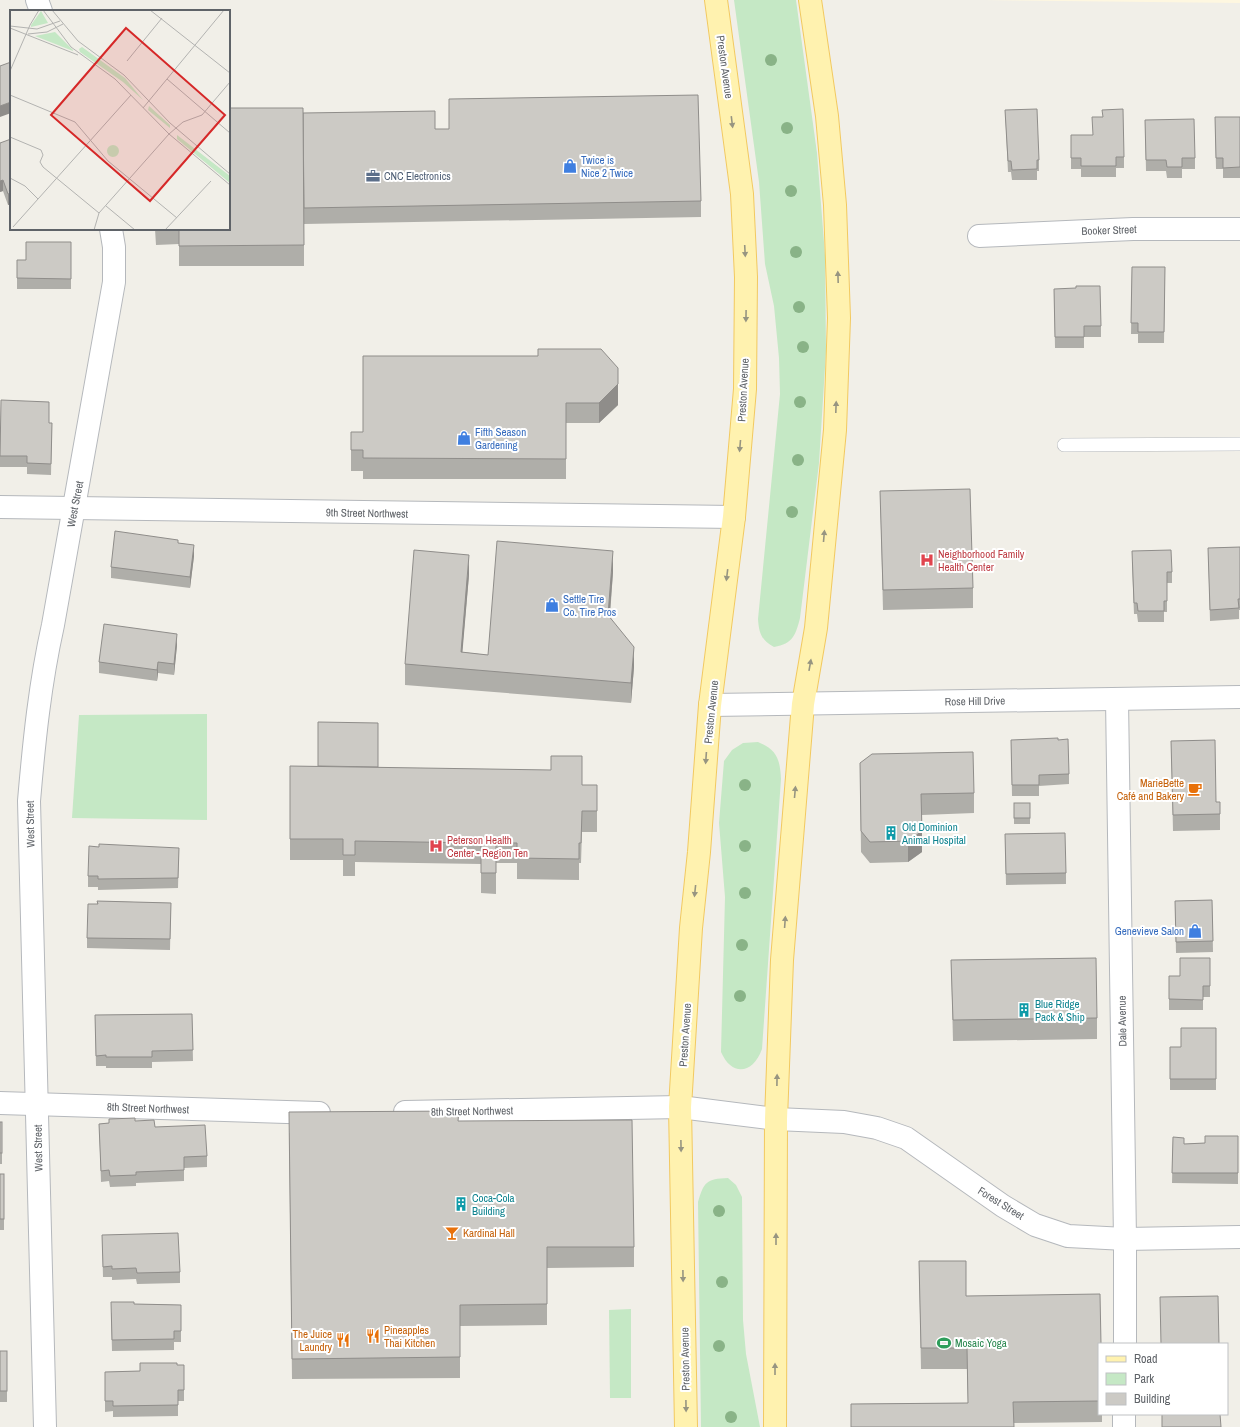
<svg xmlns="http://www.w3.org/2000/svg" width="1240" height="1427" font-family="'Archivo Narrow',sans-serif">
  <rect width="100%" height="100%" fill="#f1efe8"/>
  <!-- commercial -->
  <polygon fill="#fef7e0" points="984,0 1240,0 1240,3"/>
  <!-- green -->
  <g fill="#c5e8c5">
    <path d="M 734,0 L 796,0 L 817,153 L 825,255 L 826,351 L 819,463 L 800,618 C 796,634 793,644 774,647 C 761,640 759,633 758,619 L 780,394 L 779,358 L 774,306 L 765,264 L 759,182 Z"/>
    <polygon points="207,714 207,820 72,818 79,715"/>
    <path d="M 758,742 C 777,750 780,759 781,779 L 762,1049 C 753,1074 732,1077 721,1052 L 725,897 L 719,823 L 724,761 L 732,750 L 743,743 Z"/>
    <path d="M 728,1178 L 736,1185 L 742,1197 L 743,1320 L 746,1354 L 760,1427 L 701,1427 L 698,1202 C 704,1182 706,1179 728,1178 Z"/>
    <polygon points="631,1309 631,1398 610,1398 609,1310"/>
  </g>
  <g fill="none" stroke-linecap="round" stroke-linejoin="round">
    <defs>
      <polyline id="service" points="1064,445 1240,444"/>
      <g id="minor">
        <polyline points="37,0 41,11"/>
        <polyline points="979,236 1133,229 1240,229"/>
        <polyline points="0,507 734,517"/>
        <polyline points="1117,699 1125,1239 1125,1344"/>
        <polyline points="0,1103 319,1113"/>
        <polyline points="405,1112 680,1107 776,1119 844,1122 877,1128 906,1138 1003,1206 1035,1225 1068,1236 1125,1239 1240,1237"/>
        <path d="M 45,1427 L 29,801 C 34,742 40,683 53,625 L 114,282 L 114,247 L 111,229"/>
        <polyline points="1124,1427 1124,1414"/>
      </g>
      <polyline id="tertiary" points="710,705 1240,697"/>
      <g id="primary">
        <polyline points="686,1427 680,1107 691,928 699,852 710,705 734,517 745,389 746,277 742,194 716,0"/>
        <polyline points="775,1427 776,1119 782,960 803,704 816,628 835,430 839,318 835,205 827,116 810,0"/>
      </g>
    </defs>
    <!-- service casing -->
    <use href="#service" stroke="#b5b8bc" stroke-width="14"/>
    <!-- minor casing -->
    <use href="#minor" stroke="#b5b8bc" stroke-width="24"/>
    <!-- tertiary casing -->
    <use href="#tertiary" stroke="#b5b8bc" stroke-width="24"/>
    <!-- primary casing -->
    <use href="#primary" stroke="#f2c960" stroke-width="24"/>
    <!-- service -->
    <use href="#service" stroke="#fff" stroke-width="13"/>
    <!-- minor -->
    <use href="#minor" stroke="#fff" stroke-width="22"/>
    <!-- tertiary -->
    <use href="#tertiary" stroke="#fff" stroke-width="22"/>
    <!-- primary -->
    <use href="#primary" stroke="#fff2af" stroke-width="22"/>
  </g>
  <!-- trees -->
  <g fill="#89b387">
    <circle cx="771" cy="60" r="6"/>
    <circle cx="787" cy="128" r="6"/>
    <circle cx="791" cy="191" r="6"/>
    <circle cx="796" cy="252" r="6"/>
    <circle cx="799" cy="307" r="6"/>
    <circle cx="803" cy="347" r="6"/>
    <circle cx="800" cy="402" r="6"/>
    <circle cx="798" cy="460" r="6"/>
    <circle cx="792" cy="512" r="6"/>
    <circle cx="745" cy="785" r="6"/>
    <circle cx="745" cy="846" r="6"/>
    <circle cx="745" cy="893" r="6"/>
    <circle cx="742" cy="945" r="6"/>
    <circle cx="740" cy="996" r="6"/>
    <circle cx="719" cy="1211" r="6"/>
    <circle cx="722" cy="1282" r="6"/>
    <circle cx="719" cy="1346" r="6"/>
    <circle cx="731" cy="1417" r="6"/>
  </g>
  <!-- wall -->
  <g fill="#afaea9">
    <polygon points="1005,110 1039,160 1039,171 1037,171 1037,180 1012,180 1011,172 1008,172"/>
    <polygon points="303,113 435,129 449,129 701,201 701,217 304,224 304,266 179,266 179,244 156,245 155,229 229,229"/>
    <polygon points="1215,117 1240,117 1240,178 1223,178 1223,169 1216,169"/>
    <polygon points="1145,120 1195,158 1195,169 1182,169 1182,178 1167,178 1166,171 1146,171"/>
    <polygon points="11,139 11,204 8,205 3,191 0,192"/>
    <polygon points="1071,146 1124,157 1124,168 1116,168 1116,177 1081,177 1081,169 1071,169"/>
    <polygon points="71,242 71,289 17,289 17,260 26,260"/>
    <polygon points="1132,267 1165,267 1164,343 1138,343 1138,334 1131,334"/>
    <polygon points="1054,289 1101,326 1101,337 1084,337 1084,348 1055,348"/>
    <polygon points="618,368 618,405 599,423 566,423 566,479 363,479 363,471 351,471 351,432 363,432"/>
    <polygon points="49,423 52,423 51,475 27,474 27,467 0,467 0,429"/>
    <polygon points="880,491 973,588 973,608 883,610"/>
    <polygon points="178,543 194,556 190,588 111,578 111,567"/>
    <polygon points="1240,547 1240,610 1239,610 1239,619 1210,621 1208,548"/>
    <polygon points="1132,562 1172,572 1172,583 1167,583 1167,612 1164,612 1164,622 1138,622 1137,614 1134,614"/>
    <polygon points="613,572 610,616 634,667 631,703 405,685 405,664 469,575 462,652 488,655"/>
    <polygon points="177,645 174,675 158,673 157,681 99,673 99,662"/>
    <polygon points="1011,740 1058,740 1069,774 1069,784 1039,786 1039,796 1012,796"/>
    <polygon points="1171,741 1216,802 1220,802 1220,830 1173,831"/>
    <polygon points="860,763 974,793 974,813 922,815 922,852 908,862 870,863 861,852"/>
    <polygon points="290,766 378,767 582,785 597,785 597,832 582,832 581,863 579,863 579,880 517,879 517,863 496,863 496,894 481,893 481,864 355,862 355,876 343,876 343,860 290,860"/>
    <rect x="1014" y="803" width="16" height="21"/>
    <polygon points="1005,834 1066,873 1066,884 1006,885"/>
    <polygon points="179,848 178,888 98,890 98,887 88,887 88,876"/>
    <polygon points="1212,900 1213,952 1176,953 1175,901"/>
    <polygon points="97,901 171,903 170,950 87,948 87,938 97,904"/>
    <polygon points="1210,958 1210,997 1203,997 1203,1010 1169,1010 1169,976 1180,976"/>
    <polygon points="951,960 1097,1018 1097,1039 953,1041"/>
    <polygon points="192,1014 193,1061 152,1062 152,1068 106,1068 106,1066 96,1066 95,1015"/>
    <polygon points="1216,1028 1216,1090 1170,1090 1170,1047 1181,1047"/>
    <polygon points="135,1121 155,1127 207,1156 207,1167 184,1168 184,1181 136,1183 136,1186 110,1187 109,1181 101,1182 99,1124"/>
    <polygon points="459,1121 634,1247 634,1267 547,1268 547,1325 460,1326 460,1378 292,1379 289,1133"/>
    <rect x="0" y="1122" width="2" height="42"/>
    <polygon points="1238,1136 1238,1184 1172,1183 1173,1137 1184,1144 1205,1143"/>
    <rect x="0" y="1174" width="4" height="56"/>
    <polygon points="102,1235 180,1272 180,1283 137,1284 136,1279 112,1280 112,1277 103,1277"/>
    <polygon points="919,1261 966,1296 1099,1344 1099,1414 1102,1414 1102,1422 1013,1423 1014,1427 851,1427 851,1404 968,1403 967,1369 921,1369"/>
    <polygon points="134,1304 181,1305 181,1342 174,1342 174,1350 112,1351 111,1313"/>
    <rect x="0" y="1351" width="7" height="51"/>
    <polygon points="140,1371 184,1390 184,1401 178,1401 178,1416 113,1417 113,1411 105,1412 105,1372"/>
  </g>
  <!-- shaded-wall -->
  <g fill="#8f8d8a">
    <polygon points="11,102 11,113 0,117 0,106"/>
    <polygon points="3,180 3,191 0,192 0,181"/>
    <polygon points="11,193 11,204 8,205 8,194"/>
    <polygon points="618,384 618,405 599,423 599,403"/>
    <polygon points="194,545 194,556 190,588 190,577"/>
    <polygon points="613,551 613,572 608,635 608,615"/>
    <polygon points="469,555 469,575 461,669 461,652"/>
    <polygon points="177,634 177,645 174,675 174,664"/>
    <polygon points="634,647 634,667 631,703 631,683"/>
    <polygon points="158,662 158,673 157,681 157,670"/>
    <polygon points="922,831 922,852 908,862 908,841"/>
  </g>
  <!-- building -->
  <g fill="#cccac5" stroke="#8f8d8a">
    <polygon points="11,62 11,102 0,106 0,66"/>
    <polygon points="698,95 701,201 304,208 303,113 435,111 435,129 449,129 449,99"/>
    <polygon points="229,108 303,108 304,245 179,246 179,229 229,229"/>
    <polygon points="1037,109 1039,160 1037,160 1037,169 1012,170 1011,161 1008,161 1005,110"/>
    <polygon points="1123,109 1124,157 1116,157 1116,166 1081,166 1081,158 1071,158 1071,135 1093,135 1092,117 1103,117 1102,110"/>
    <polygon points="1215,117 1240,117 1240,167 1223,168 1223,158 1216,158"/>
    <polygon points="1194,119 1195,158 1182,158 1182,167 1167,167 1166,160 1146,160 1145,120"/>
    <polygon points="11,139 11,193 8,194 3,180 0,181 0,143"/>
    <polygon points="26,242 71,242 71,279 17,278 17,260 26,260"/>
    <polygon points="1132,267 1165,267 1164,332 1138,332 1138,323 1131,323"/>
    <polygon points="1076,286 1100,286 1101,326 1084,326 1084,337 1055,337 1054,289 1076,288"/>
    <polygon points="538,349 601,349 618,368 618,384 599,403 566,403 566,459 363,458 363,450 351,450 351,432 363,432 363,356 538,356"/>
    <polygon points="1,400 49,402 49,423 52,423 51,464 27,463 27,456 0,456"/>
    <polygon points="970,489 973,588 883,590 880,491"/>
    <polygon points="115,531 178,540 178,543 194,545 190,577 111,567"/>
    <polygon points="497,541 613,551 608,615 634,647 631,683 405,664 414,550 469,555 461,652 488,655"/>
    <polygon points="1240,547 1240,599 1238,599 1239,608 1210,610 1208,548"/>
    <polygon points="1171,550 1172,572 1167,572 1167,601 1164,601 1164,611 1138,611 1137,603 1134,603 1132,551"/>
    <polygon points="104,624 177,634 174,664 158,662 157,670 99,662"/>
    <polygon points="318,722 378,723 378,767 318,766"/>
    <polygon points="1058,738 1058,740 1068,739 1069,774 1039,775 1039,785 1012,785 1011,740"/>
    <polygon points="1215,740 1216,802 1220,802 1220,814 1173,815 1171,741"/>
    <polygon points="973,752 974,793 921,794 922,831 908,841 870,842 861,831 860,763 872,754"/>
    <polygon points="551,756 582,756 582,785 597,785 597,811 582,811 581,843 579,843 579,859 517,858 517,843 496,843 496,873 481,873 481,843 355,841 355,855 343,855 343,839 290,839 290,766 551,770"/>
    <rect x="1014" y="803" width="16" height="15"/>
    <polygon points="1065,833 1066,873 1006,874 1005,834"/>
    <polygon points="99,844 179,848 178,878 98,879 98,876 88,876 89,846 99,847"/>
    <polygon points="1212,900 1213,941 1176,942 1175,901"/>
    <polygon points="97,901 171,903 170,939 87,938 88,904 98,904"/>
    <polygon points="1096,958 1097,1018 953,1020 951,960"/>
    <polygon points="1180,958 1210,958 1210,986 1203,986 1203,1000 1169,999 1169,976 1180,976"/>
    <polygon points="192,1014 193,1050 152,1051 152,1057 106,1057 106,1055 96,1056 95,1015"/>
    <polygon points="1181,1028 1216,1028 1216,1079 1170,1079 1170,1047 1181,1047"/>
    <polygon points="459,1111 458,1121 632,1120 634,1247 547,1247 547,1304 460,1305 460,1357 292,1359 289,1112"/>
    <polygon points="135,1118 135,1121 154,1120 155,1127 205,1125 207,1156 184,1157 184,1170 136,1172 136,1175 110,1176 109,1170 101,1171 99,1124 109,1123 109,1119"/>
    <rect x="0" y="1122" width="2" height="31"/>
    <polygon points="1205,1136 1238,1136 1238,1173 1172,1173 1173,1137 1184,1138 1184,1144 1205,1143"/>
    <rect x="0" y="1174" width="4" height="45"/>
    <polygon points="178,1233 180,1272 137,1273 136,1268 112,1269 112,1266 103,1267 102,1235"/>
    <polygon points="919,1261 966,1261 966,1296 1100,1294 1101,1344 1099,1344 1099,1401 1013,1402 1014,1427 851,1427 851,1404 968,1403 967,1348 921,1348"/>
    <polygon points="1218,1296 1219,1344 1161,1344 1160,1297"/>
    <polygon points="111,1302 134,1302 134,1304 181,1305 181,1331 174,1331 174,1339 112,1340"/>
    <rect x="0" y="1351" width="7" height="40"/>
    <polygon points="140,1363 177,1363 177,1365 184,1365 184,1390 178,1390 178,1405 113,1406 113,1401 105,1401 105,1372 140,1371"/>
    <polygon points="1162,1414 1220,1414 1221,1427 1162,1427"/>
  </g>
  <!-- one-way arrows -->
  <defs><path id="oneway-solid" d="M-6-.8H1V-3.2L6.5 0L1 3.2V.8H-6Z"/></defs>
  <g fill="#979581">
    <use href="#oneway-solid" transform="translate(732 122) rotate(83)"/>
    <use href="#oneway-solid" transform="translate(745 251) rotate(87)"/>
    <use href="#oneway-solid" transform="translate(838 277) rotate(-92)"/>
    <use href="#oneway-solid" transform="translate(746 316) rotate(91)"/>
    <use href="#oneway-solid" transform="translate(836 407) rotate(-88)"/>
    <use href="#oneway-solid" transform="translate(740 446) rotate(95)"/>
    <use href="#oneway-solid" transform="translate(824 536) rotate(-85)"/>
    <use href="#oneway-solid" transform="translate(727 575) rotate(97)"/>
    <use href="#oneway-solid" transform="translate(810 665) rotate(-80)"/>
    <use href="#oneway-solid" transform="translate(706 758) rotate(94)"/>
    <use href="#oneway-solid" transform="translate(795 792) rotate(-85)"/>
    <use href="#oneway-solid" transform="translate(695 891) rotate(96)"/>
    <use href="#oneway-solid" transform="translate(785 922) rotate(-86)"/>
    <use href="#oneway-solid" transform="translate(777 1080) rotate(-89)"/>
    <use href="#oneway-solid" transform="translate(681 1146) rotate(89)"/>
    <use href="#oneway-solid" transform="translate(776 1239) rotate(-90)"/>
    <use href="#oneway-solid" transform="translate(683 1276) rotate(89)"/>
    <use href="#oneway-solid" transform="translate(775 1369) rotate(-90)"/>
    <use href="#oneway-solid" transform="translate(686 1406) rotate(89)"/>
  </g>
  <!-- icons -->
  <defs>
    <symbol id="shop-bare" viewBox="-9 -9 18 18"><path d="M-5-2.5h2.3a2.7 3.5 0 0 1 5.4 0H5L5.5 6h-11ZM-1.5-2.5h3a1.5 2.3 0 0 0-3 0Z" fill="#3f7fe0" stroke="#fff" stroke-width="2.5" paint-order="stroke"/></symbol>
    <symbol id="office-bare" viewBox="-9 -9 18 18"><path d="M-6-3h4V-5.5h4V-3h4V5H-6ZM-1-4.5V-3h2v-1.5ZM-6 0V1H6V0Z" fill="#5c6f8a" stroke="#fff" stroke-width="2.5" paint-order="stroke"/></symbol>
    <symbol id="hospital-bare" viewBox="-9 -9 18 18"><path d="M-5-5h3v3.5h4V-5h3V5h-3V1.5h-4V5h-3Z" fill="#e0444e" stroke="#fff" stroke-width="2.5" paint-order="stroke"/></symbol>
    <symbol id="cafe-bare" viewBox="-9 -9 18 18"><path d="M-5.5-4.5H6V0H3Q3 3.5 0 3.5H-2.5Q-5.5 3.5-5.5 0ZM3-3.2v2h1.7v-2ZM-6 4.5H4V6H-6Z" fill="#e8710a" stroke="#fff" stroke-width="2.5" paint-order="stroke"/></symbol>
    <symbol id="building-bare" viewBox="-9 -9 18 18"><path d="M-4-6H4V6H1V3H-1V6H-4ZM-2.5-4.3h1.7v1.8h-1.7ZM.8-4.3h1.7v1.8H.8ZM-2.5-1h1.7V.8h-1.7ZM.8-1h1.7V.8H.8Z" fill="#0f9aa8" stroke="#fff" stroke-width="2.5" paint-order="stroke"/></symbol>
    <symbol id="bar-bare" viewBox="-9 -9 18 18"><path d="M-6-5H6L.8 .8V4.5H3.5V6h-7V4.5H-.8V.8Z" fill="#e8710a" stroke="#fff" stroke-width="2.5" paint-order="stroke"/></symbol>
    <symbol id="restaurant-bare" viewBox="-9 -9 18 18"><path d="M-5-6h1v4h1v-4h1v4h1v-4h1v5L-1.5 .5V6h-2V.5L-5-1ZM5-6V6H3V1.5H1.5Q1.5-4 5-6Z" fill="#e8710a" stroke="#fff" stroke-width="2.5" paint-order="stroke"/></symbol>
    <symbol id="stadium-bare" viewBox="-9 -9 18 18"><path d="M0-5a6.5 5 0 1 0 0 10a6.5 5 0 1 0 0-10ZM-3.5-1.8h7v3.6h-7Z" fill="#2e9e5b" stroke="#fff" stroke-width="2.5" paint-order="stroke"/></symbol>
  </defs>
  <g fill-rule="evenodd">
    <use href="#shop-bare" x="560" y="156" width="20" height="20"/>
    <use href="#office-bare" x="363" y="166" width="20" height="20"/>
    <use href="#shop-bare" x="454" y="428" width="20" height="20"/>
    <use href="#hospital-bare" x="917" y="550" width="20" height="20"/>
    <use href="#shop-bare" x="542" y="595" width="20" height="20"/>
    <use href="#cafe-bare" x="1185" y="779" width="20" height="20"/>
    <use href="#building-bare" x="881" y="823" width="20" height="20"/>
    <use href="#hospital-bare" x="426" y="836" width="20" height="20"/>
    <use href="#shop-bare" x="1185" y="921" width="20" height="20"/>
    <use href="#building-bare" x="1014" y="1000" width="20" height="20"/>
    <use href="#building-bare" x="451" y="1194" width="20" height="20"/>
    <use href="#bar-bare" x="442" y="1223" width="20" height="20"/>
    <use href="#restaurant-bare" x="363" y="1326" width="20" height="20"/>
    <use href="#restaurant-bare" x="333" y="1330" width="20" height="20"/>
    <use href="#stadium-bare" x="934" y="1333" width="20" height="20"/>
  </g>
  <g text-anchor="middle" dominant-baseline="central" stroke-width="4" stroke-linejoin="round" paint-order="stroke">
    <!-- street labels -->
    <g font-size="11" fill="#5f6368" stroke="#fff">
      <text transform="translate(725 67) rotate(82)">Preston Avenue</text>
      <text transform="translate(1109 230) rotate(-2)">Booker Street</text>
      <text transform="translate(743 390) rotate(-87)">Preston Avenue</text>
      <text transform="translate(75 504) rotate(-79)">West Street</text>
      <text transform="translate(367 513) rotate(1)">9th Street Northwest</text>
      <text transform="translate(975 701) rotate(-1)">Rose Hill Drive</text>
      <text transform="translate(711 712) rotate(-84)">Preston Avenue</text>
      <text transform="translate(30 824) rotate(-91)">West Street</text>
      <text transform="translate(1122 1021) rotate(-91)">Dale Avenue</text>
      <text transform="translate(685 1035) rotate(-86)">Preston Avenue</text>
      <text transform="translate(148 1108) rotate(2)">8th Street Northwest</text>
      <text transform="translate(472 1111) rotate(-1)">8th Street Northwest</text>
      <text transform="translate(38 1148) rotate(-91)">West Street</text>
      <text transform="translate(1001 1203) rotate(32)">Forest Street</text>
      <text transform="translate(685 1359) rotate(-91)">Preston Avenue</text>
    </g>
    <!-- shop labels -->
    <g font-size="11" fill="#366cbe" stroke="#fff" text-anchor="start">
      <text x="581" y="160">Twice is<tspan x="581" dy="13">Nice 2 Twice</tspan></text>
      <text x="475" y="432">Fifth Season<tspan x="475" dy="13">Gardening</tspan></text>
      <text x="563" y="599">Settle Tire<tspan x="563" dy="13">Co. Tire Pros</tspan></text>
      <text x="1184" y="931" text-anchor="end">Genevieve Salon</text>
    </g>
    <!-- service labels -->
    <g font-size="11" fill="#4e5e75" stroke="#fff" text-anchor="start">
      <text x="384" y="176">CNC Electronics</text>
    </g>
    <!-- health labels -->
    <g font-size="11" fill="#be3a42" stroke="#fff" text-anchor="start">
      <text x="938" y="554">Neighborhood Family<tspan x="938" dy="13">Health Center</tspan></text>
      <text x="447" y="840">Peterson Health<tspan x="447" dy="13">Center - Region Ten</tspan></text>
    </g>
    <!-- food labels -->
    <g font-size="11" fill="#c56008" stroke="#fff" text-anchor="end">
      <text x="1184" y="783">MarieBette<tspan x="1184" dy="13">Café and Bakery</tspan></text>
      <text x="463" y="1233" text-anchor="start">Kardinal Hall</text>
      <text x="384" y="1330" text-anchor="start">Pineapples<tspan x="384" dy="13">Thai Kitchen</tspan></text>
      <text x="332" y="1334">The Juice<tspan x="332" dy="13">Laundry</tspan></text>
    </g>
    <!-- culture labels -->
    <g font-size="11" fill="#0d838f" stroke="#fff" text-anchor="start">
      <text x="902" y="827">Old Dominion<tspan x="902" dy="13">Animal Hospital</tspan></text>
      <text x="1035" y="1004">Blue Ridge<tspan x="1035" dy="13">Pack &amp; Ship</tspan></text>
      <text x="472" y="1198">Coca-Cola<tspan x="472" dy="13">Building</tspan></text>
    </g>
    <!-- leisure labels -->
    <g font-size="11" fill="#27864d" stroke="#fff" text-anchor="start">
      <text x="955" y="1343">Mosaic Yoga</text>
    </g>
  </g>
  <!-- overview -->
  <g transform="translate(10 10)">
    <rect width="220" height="220" fill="#f1efe8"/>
    <path d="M 31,1 L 38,13 L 21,17 L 21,15 ZM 45,22 L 63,40 L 63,41 L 25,26 ZM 72,37 L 115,68 L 133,90 L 113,72 L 70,42 L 69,39 ZM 139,96 L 160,115 L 160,118 L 138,100 ZM 167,125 L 220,166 L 220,173 L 167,129 ZM97 141a6 6 0 1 1 12 0a6 6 0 1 1-12 0Z" fill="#c5e8c5"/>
    <path fill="none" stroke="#b3b3b1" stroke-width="1" d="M 33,0 L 61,37 L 105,69 L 159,124 L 220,175M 42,0 L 68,31 L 114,65 L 160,113 L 220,164M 140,0 L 220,63M 0,16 L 27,19 L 50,11M 0,18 L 68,45M 18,24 L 37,22 L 53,14M 117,51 L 152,8M 0,61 L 20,15 L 29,0M 157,69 L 220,123M 0,85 L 65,112 L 98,151 L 167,208M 133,98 L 214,0M 0,127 L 31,140 L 33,145 L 30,152 L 33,157 L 89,203M 0,168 L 15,176 L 28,189M 96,196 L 125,220M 3,217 L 121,85M 84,220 L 89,203 L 159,124 L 173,112 L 192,105 L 220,72M 155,220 L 201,171"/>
    <path fill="#d62828" fill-opacity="0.15" stroke="#d62828" stroke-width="2" d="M 116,18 L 215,105 L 140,191 L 41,105 Z"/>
    <rect width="220" height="220" fill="none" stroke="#5f6368" stroke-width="2"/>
  </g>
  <!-- legend -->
  <rect x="1098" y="1343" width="130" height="72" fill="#ffffff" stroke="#bfc1c3"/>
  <rect x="1106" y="1356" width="20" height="6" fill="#fff2af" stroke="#bfc1c3"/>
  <text x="1134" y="1363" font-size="12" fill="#5f6368">Road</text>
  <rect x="1106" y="1373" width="20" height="12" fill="#c5e8c5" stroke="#bfc1c3"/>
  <text x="1134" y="1383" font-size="12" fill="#5f6368">Park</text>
  <rect x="1106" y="1393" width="20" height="12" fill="#cccac5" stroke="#bfc1c3"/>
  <text x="1134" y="1403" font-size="12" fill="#5f6368">Building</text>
</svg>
